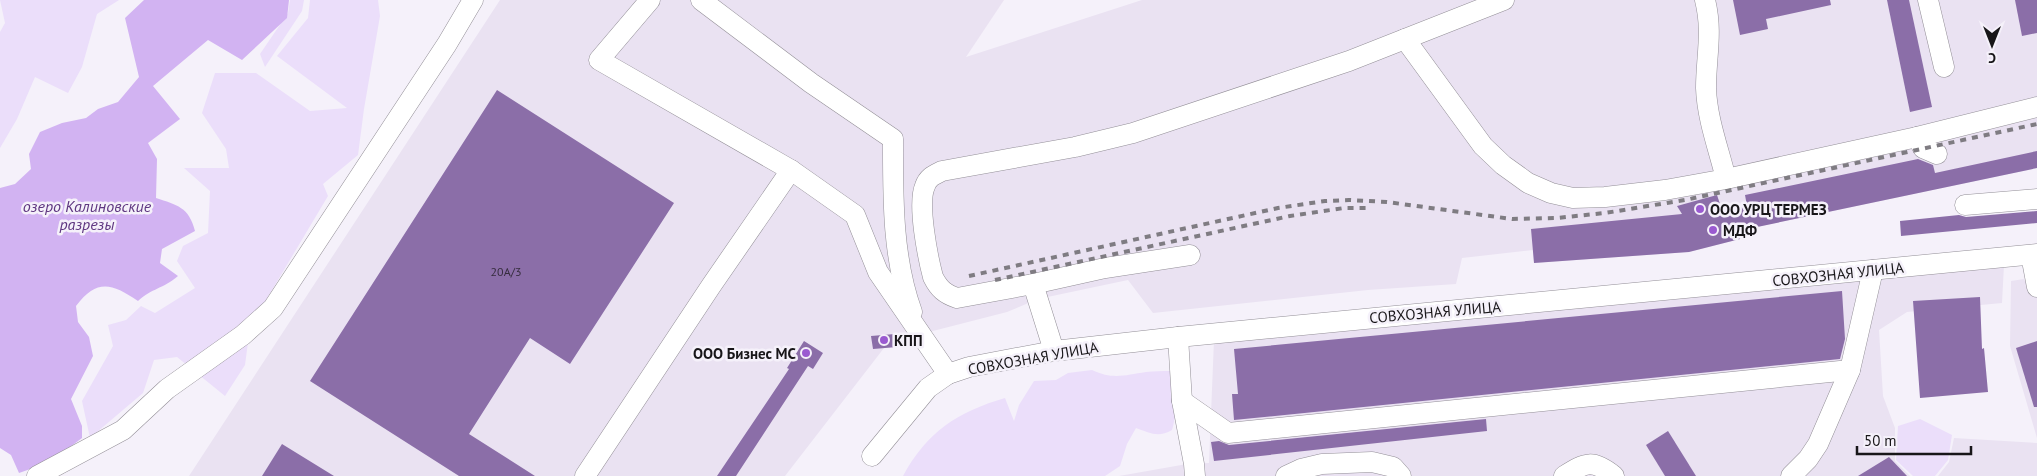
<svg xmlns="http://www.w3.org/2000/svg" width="2037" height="476" font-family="'PT Sans',sans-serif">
  <rect width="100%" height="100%" fill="#f5f1fa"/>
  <!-- built -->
  <g fill="#eae2f2">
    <polygon points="500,0 1004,0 966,57 1142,0 2037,0 2037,168 1752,228 1740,239 1689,252 1534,263 1533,250 1462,258 1456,284 1368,290 1153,313 1128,280 1038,299 1007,312 929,332 897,343 897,347 884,348 785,476 189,476"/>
    <polygon points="2004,265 2002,303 1907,312 1879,330 1883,396 1895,428 1895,461 1910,476 1119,476 1187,464 1209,463 1214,340"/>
    <polygon points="2024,279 2028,286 2037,285 2037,438 2010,346 2011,281"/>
    <polygon points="1954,438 2037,443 2037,476 1938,476 1949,462"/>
  </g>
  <!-- green -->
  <g fill="#ebdefa">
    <polygon points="0,0 119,0 97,14 82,67 68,93 35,77 17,119 0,148 0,32 5,23"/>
    <polygon points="290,0 304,0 302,11 265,67 260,54 288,13"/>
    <polygon points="310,0 378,0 380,16 364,109 358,155 323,184 328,196 250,327 245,365 225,396 177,357 154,360 143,393 90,438 82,401 113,346 108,325 126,320 141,306 155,313 195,288 177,261 183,246 208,233 210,191 184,168 229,168 226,149 202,113 215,73 256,73 310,111 347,108 277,56 308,18"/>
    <path d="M 1092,370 C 1113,380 1125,375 1146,372 C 1154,371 1162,371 1170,371 C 1173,389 1178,412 1172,430 C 1158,438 1150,433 1136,428 L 1127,444 L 1120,466 L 1105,476 L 903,476 C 927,432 957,412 1005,398 L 1014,421 L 1019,405 L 1034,381 L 1056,380 L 1068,373 Z"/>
    <polygon points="1920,419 1952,435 1948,460 1935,476 1913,476 1896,460 1898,426"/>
  </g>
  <!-- water -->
  <path fill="#d2b3f2" d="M 144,0 L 289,0 L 287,18 L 242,60 L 208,40 L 153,86 L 180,119 L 148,143 L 157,159 L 156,198 C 177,205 189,207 195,231 L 162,249 L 160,263 L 178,276 C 163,289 152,288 138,301 C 111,283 97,279 76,306 L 78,322 L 89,337 L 93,356 L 71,399 L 82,426 L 82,438 C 63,453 42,466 19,473 L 11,455 L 0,448 L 0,188 L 15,184 L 31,169 L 29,154 L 40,132 L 62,123 L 86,118 L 98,109 L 118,102 L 139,77 L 125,18 Z"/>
  <!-- building -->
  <g fill="#8b6ea8">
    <polygon points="1733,0 1830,0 1831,5 1766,19 1768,29 1740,35"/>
    <polygon points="1887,0 1909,0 1932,107 1910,112"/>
    <polygon points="2015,0 2037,0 2037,33 2022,36"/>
    <polygon points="497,90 674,203 570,364 530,338 469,434 535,476 459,476 310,381"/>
    <polygon points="2037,151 2037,168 1738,231 1740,239 1689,252 1534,263 1531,229 1682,214 1677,206 1717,195 1723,213 1747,206 1745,195 1918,159 1933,165 1935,173"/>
    <polygon points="2037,211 2037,223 1901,236 1900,221 1959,215 1966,217"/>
    <polygon points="1842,291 1845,339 1840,359 1234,420 1232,394 1238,394 1234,349"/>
    <polygon points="1980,297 1982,349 1984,348 1988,392 1920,398 1913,301"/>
    <polygon points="895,334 897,347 873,349 871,336"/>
    <polygon points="804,341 823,353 813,369 808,366 736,476 717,476 789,369 787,368"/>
    <polygon points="2037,341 2037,407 2034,407 2016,348"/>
    <polygon points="1486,419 1487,431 1214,461 1211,442 1219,441 1229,445"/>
    <polygon points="1668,431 1696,476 1665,476 1646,445"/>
    <polygon points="282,444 334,476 262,476"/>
    <polygon points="1889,457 1907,476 1858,476"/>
  </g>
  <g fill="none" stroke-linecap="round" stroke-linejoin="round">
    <defs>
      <g id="minor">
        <polyline points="650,0 599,60 791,170 855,215 878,272 948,374"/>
        <path d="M 701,0 L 811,83 L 893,139 C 893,196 892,257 912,312"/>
        <path d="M 1705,0 C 1713,32 1706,57 1706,88 C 1707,119 1719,150 1726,179"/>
        <polyline points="1928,0 1944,67"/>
        <polyline points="1405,39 1483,146 1503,165 1528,183 1551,193 1573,198 1605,197 1665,190 1726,179 1917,137 2037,107"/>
        <polyline points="1917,137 1923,148 1937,154"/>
        <polyline points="1965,205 2037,199"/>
        <path d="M 1190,255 L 1105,268 L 1033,284 L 957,298 C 945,294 939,289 933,277 C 928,258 917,204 925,186 C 928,177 934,175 942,171 L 1075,147 L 1133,133 L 1349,61 L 1504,0"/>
        <polyline points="2031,255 2037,287"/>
        <polyline points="1033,284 1054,351"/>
        <polyline points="1178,337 1182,401 1194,464 1195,476"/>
        <polyline points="1182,401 1228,433 1850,370"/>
        <polyline points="872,456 928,388 948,374 969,367 1054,351 1178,337 2037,254"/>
        <polyline points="37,476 123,430 167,389 243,335 273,308 447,44 473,0"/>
        <polyline points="585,476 711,286 791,170"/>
        <polyline points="1286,476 1301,469 1322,464 1372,462 1393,467 1401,476"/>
        <path d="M 1564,476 C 1586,462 1593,459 1614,476"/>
        <polyline points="1791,476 1808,459 1818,444 1850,370 1873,270"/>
      </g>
    </defs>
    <!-- minor casing -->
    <use href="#minor" stroke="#938f97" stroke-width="21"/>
    <!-- minor -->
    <use href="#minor" stroke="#fff" stroke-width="20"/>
    <!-- rail -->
    <g stroke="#7f7c82" stroke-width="4" stroke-dasharray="6 6" stroke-linecap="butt">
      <polyline points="969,276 1278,208 1325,201 1349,200 1387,202 1512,219 1557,218 1605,213 1685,200 2037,124"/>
      <polyline points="995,280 1290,216 1344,208 1371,208"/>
    </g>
  </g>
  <!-- markers -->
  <g fill="#9a5ad0" stroke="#f5f1fa" stroke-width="2">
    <circle cx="1700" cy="209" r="5"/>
    <circle cx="1713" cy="230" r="5"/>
    <circle cx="884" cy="340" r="5"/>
    <circle cx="806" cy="353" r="5"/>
  </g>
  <g text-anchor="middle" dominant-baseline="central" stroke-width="5" stroke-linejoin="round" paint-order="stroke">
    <!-- number labels -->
    <g font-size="12" fill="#352c3d">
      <text x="506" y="271">20А/3</text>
    </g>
    <!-- poi labels -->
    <g font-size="15" font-weight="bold" fill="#181619" stroke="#f5f1fa" text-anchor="start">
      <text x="1710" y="209">ООО УРЦ ТЕРМЕЗ</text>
      <text x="1723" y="230">МДФ</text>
      <text x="894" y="340">КПП</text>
      <text x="796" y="353" text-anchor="end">ООО Бизнес МС</text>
    </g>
    <!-- street labels -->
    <g font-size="15" fill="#181619" stroke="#f5f1fa">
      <text transform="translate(1838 274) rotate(-6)">СОВХОЗНАЯ УЛИЦА</text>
      <text transform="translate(1435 312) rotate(-5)">СОВХОЗНАЯ УЛИЦА</text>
      <text transform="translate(1033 358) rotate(-10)">СОВХОЗНАЯ УЛИЦА</text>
    </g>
    <!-- water labels -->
    <g font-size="16" font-style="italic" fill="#5f3781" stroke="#f5f1fa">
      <text x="87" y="206">озеро Калиновские<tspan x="87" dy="18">разрезы</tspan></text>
    </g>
  </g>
  <!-- north arrow -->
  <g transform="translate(1992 45) rotate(180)" stroke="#f5f1fa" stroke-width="4" paint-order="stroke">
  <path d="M0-4L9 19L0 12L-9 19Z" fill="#181619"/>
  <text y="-8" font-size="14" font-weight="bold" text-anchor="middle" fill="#181619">С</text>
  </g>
  <!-- scale -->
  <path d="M1857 446v8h114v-8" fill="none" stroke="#181619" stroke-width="2.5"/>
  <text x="1864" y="446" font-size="15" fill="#181619" stroke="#f5f1fa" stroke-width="4" paint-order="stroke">50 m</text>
</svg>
